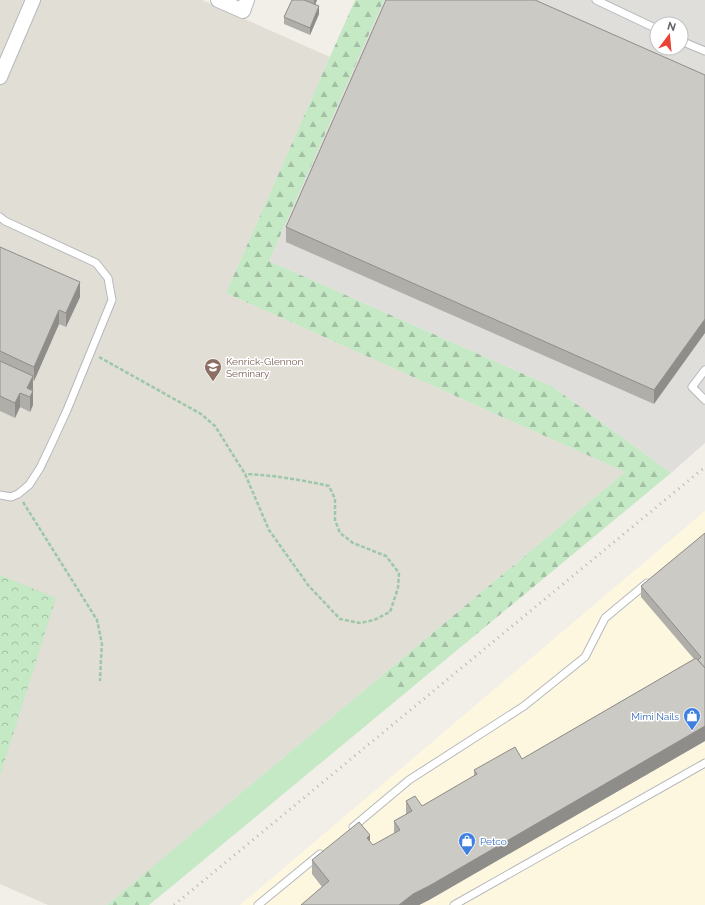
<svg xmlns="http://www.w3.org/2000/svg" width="705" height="905" font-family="Raleway,sans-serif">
  <defs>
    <pattern id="forest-firs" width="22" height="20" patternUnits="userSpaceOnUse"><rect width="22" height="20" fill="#c5e8c5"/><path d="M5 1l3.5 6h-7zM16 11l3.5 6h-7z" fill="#a3c0a4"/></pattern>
    <pattern id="park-crowns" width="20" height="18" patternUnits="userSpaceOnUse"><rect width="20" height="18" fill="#c5e8c5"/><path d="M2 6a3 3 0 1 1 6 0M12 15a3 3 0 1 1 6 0" fill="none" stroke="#a3c0a4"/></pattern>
  </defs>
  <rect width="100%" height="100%" fill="#f1efe8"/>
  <!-- commercial -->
  <polygon fill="#fef7e0" points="705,511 705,905 240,905 588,610"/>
  <!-- industrial -->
  <path fill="#e0deda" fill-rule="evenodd" d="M 384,0 L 705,0 L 705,443 L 671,473 L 553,387 L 269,261 ZM 657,24 L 681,24 L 681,48 L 657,48 Z"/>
  <!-- education -->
  <polygon fill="#e1ded6" points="0,0 202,0 330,57 226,293 625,472 107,905 48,905 0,884"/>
  <!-- green -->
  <polygon fill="#c5e8c5" points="380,677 398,699 177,882 151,868"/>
  <!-- forest -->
  <g fill="url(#forest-firs)">
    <polygon points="355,0 384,0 269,261 553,387 671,473 398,699 380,677 625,472 226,293"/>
    <polygon points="151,868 177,882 149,905 107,905"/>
  </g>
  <!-- park -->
  <polygon fill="url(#park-crowns)" points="0,575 56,598 0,776"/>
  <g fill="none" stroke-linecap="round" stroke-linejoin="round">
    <defs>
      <g id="service">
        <polyline points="596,0 657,29"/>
        <polyline points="681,41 705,51"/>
        <polyline points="0,217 5,221 96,263 108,278 112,300 67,410 51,445 40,468 29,485 18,494 11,497 0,495"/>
        <polyline points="705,370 692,387 705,400"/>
        <polyline points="353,827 409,780 524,706 585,657 605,618 647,583"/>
        <polyline points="258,905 320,854"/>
        <polyline points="454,905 705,763"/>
      </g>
      <g id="minor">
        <polyline points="218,0 243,11 247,0"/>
        <polyline points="0,77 33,0"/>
      </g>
    </defs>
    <!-- service casing -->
    <use href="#service" stroke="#b5b8bc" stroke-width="9"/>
    <!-- minor casing -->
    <use href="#minor" stroke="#b5b8bc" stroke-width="16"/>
    <!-- path -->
    <g stroke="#9cc7a9" stroke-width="2.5" stroke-dasharray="4 2" stroke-linecap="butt">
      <path d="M 99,357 L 201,414 L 215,426 L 245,474 L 269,530 L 308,585 L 340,619 L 360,623 L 374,620 L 390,612 L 398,588 L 399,573 L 386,556 L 353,543 L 340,533 L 335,520 L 335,499 L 329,486 C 302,480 273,475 245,474"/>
      <polyline points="23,502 97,620 102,644 101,659 100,681"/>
    </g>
    <!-- service -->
    <use href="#service" stroke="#fff" stroke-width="7"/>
    <!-- minor -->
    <use href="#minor" stroke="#fff" stroke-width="14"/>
    <!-- rail -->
    <polyline stroke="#b6b7b8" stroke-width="3" stroke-dasharray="1 5" stroke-linecap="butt" points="174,905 705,467"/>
  </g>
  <!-- wall -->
  <g fill="#afaea9">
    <polygon points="292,0 317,0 315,5 319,14 310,35 284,24 284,17"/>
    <polygon points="705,75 654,404 286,242 286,227"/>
    <polygon points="0,247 80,297 66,327 59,324 34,381 33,380 33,405 30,412 20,407 15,418 0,411"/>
    <polygon points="705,533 705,741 429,900 419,905 301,905 322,887 312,874 312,860 370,842 373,845 394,834 394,821 406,814 406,801 422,806 474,776 474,770 522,759 694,659 641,597 641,586"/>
  </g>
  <!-- shaded-wall -->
  <g fill="#8f8d8a">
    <polygon points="314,0 317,0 314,7"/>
    <polygon points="319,6 319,14 310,35 310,28"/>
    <polygon points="80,282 80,297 66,327 66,313"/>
    <polygon points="59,310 59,324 34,381 34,367"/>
    <polygon points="705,319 705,333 654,404 654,390"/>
    <polygon points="33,376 33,390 27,388"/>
    <polygon points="33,391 33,405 30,412 30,397"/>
    <polygon points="20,393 20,407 15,418 15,403"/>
    <polygon points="705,726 705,741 429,900 419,905 399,905 413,894"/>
    <polygon points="370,835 370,849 367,838"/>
  </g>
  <!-- building -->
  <g fill="#cccac5" stroke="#8f8d8a">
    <polygon points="292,0 304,0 319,6 310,28 284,17"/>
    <polygon points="386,0 535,0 705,75 705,319 654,390 286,227"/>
    <polygon points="0,247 80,282 66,313 59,310 34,367 0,351"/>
    <polygon points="0,361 33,376 27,388 33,391 30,397 20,393 15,403 0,396"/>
    <polygon points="705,533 705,668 698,660 701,657 641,586"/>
    <polygon points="696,658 705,668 705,726 429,886 413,894 399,905 301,905 329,881 312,860 359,822 370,835 367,838 373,845 400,830 394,821 412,811 406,801 415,796 422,806 477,774 474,770 515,747 522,759"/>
  </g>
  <!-- icons -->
  <defs>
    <symbol id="school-pin" viewBox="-11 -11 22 30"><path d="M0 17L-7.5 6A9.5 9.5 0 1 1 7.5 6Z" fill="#8d6e63" stroke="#fff"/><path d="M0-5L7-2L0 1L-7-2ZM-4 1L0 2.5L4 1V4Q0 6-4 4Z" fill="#fff"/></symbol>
    <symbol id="shop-pin" viewBox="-11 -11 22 30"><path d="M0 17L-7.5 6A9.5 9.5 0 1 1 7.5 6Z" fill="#3f7fe0" stroke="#fff"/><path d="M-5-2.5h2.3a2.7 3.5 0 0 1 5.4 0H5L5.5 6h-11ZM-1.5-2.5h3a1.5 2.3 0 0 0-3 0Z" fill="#fff"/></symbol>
  </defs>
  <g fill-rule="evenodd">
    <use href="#school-pin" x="203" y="357" width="20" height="27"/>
    <use href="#shop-pin" x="682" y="706" width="20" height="27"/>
    <use href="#shop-pin" x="457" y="831" width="20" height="27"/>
  </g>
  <g text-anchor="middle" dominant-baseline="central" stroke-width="3" stroke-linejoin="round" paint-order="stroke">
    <!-- education labels -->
    <g font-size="10" fill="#785e54" stroke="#fff" text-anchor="start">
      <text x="226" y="361">Kenrick-Glennon<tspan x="226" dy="12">Seminary</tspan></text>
    </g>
    <!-- shop labels -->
    <g font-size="10" fill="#366cbe" stroke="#fff" text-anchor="end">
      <text x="679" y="716">Mimi Nails</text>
      <text x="480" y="841" text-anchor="start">Petco</text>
    </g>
  </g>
  <!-- north arrow -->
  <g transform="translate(669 36) rotate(16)"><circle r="19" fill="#ffffff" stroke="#bfc1c3"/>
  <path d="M0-3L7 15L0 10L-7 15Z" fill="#ea4335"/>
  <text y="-6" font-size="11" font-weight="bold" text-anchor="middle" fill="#5f6368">N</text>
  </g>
</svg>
